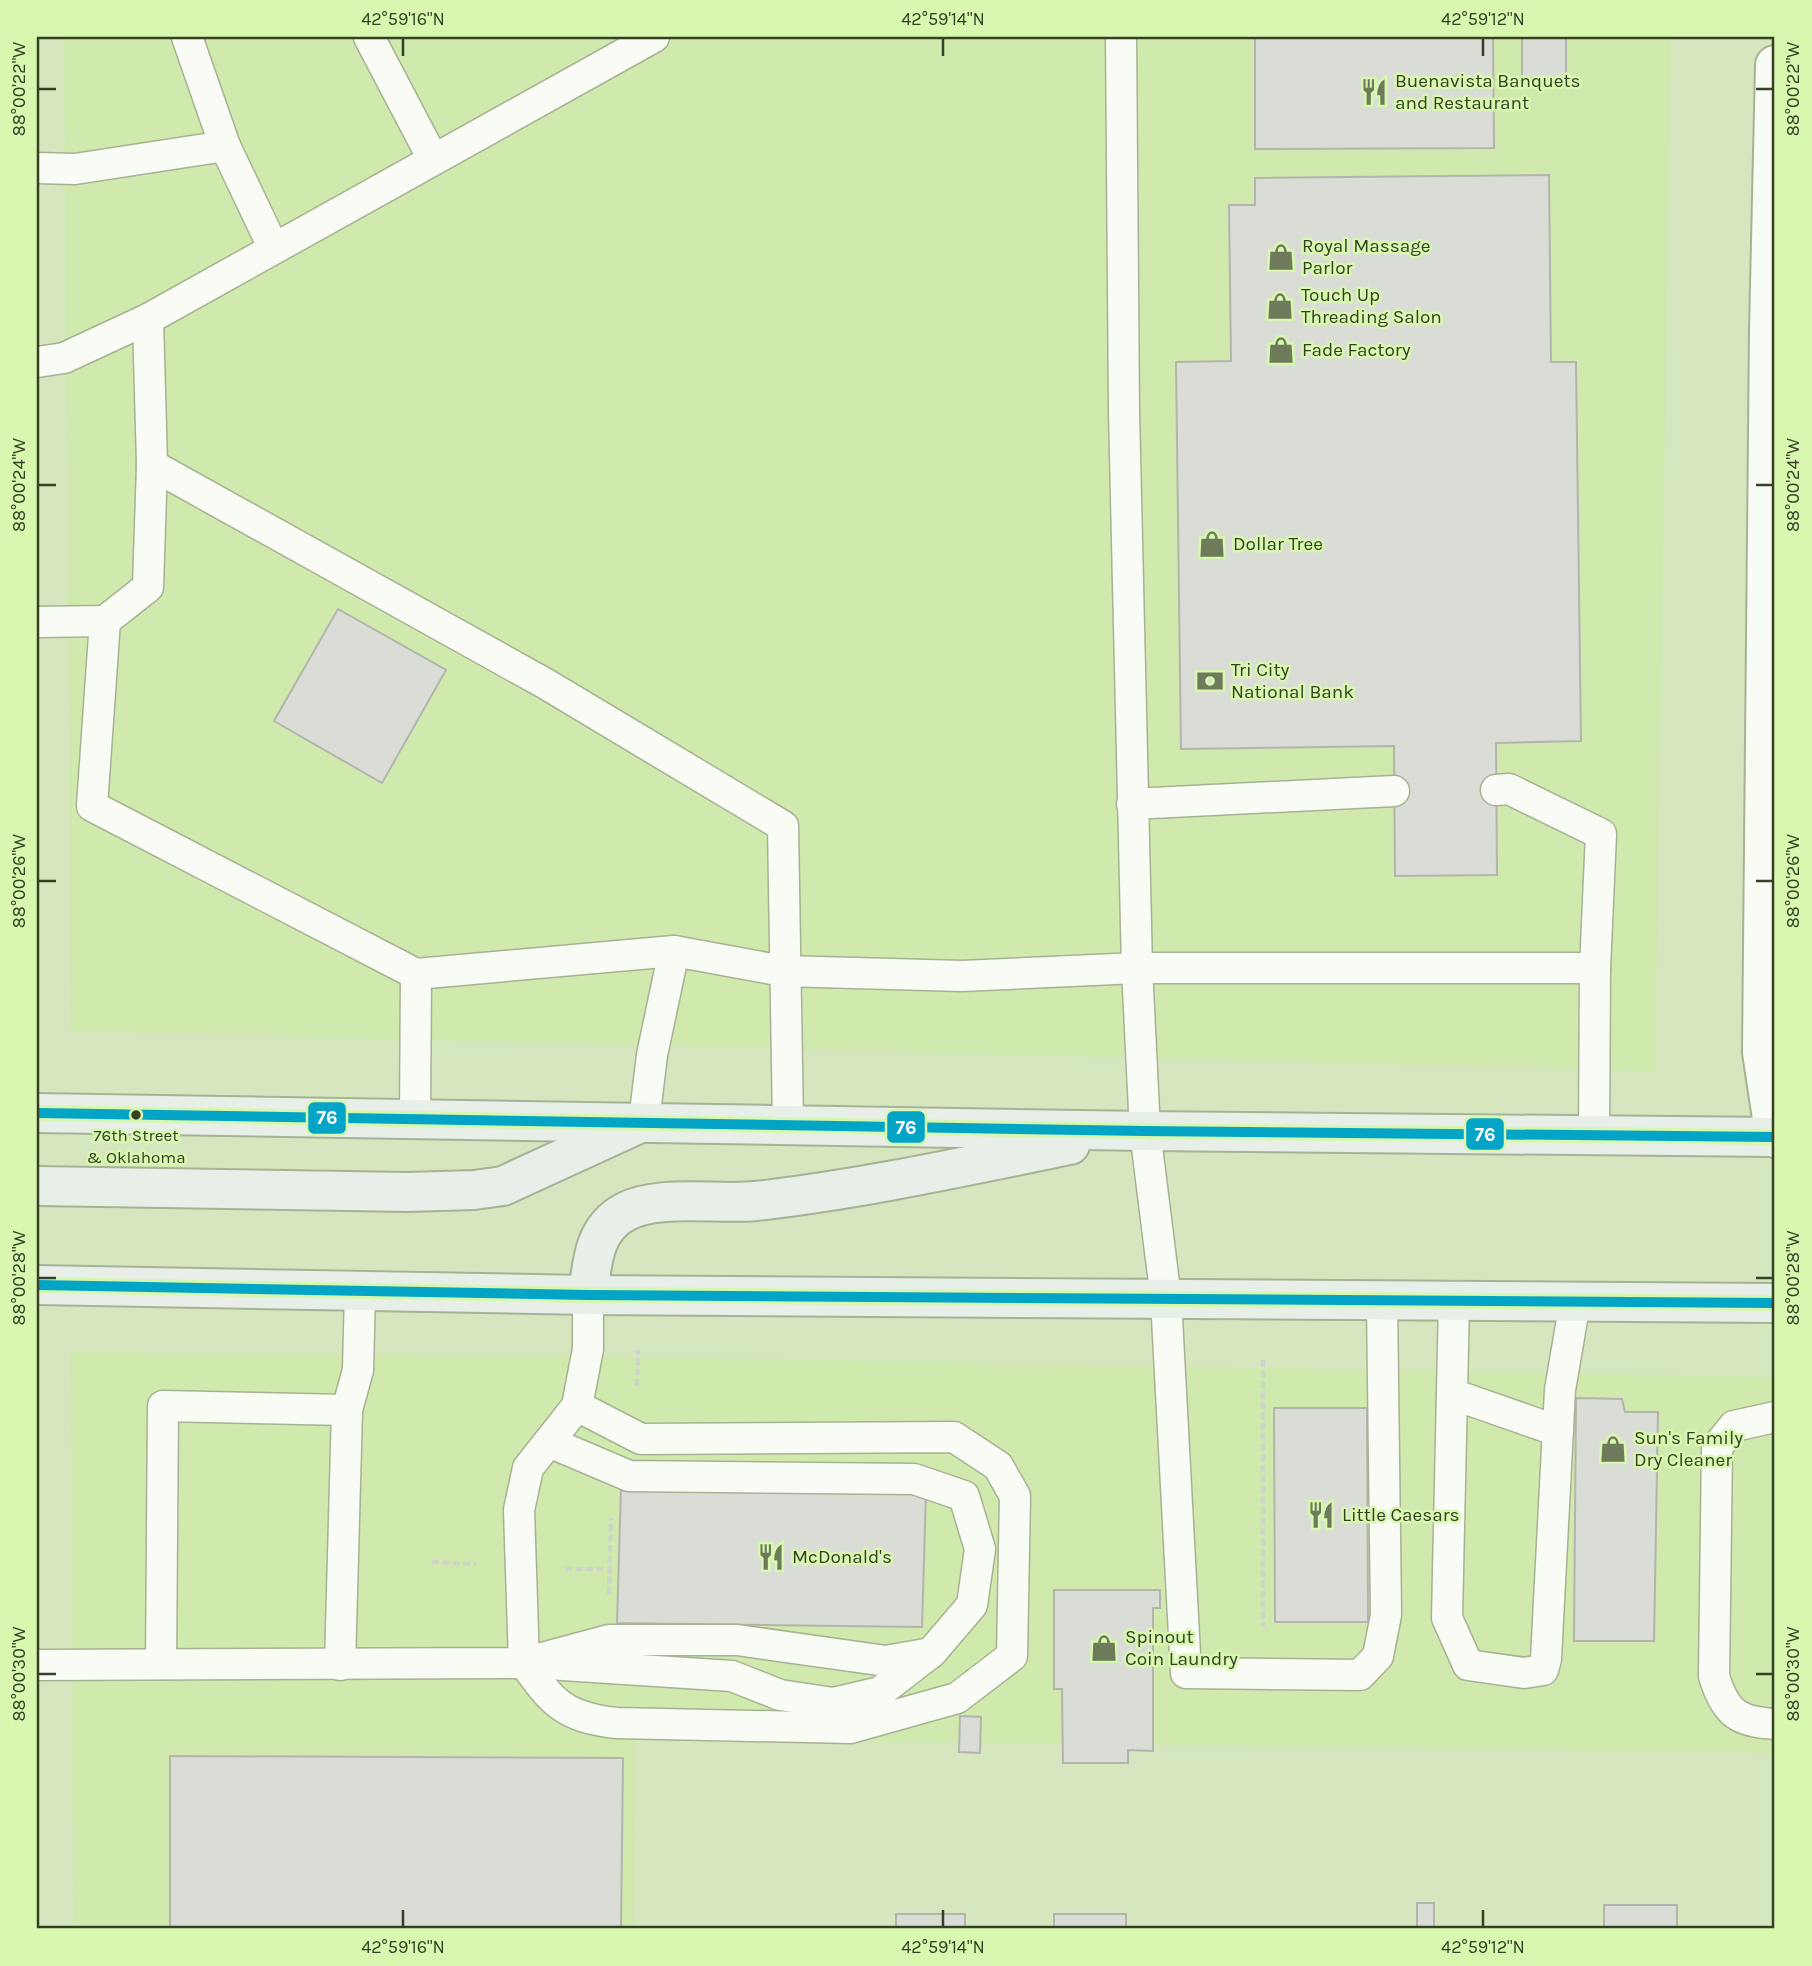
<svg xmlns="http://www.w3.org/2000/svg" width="1812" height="1966" font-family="Karla,sans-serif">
  <rect width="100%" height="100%" fill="#d6e7bf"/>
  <!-- built -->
  <g fill="#cfeaac">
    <polygon points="64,37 1671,37 1655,1071 71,1031"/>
    <polygon points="71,1352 587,1356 1775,1377 1775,1753 636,1738 634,1929 73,1929"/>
  </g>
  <!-- building -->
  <g fill="#daddd6" stroke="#b3b4ae" stroke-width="2">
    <polygon points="1255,37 1493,37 1494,148 1255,149"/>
    <rect x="1522" y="37" width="44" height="41"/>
    <polygon points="1549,175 1551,362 1576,362 1581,741 1496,743 1497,875 1395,876 1394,746 1181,749 1176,362 1231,361 1229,205 1255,205 1255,178"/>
    <polygon points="338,609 446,670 382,783 274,721"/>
    <polygon points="1576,1398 1622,1399 1625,1412 1658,1412 1654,1641 1574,1641"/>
    <polygon points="1274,1408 1367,1408 1368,1622 1275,1622"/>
    <polygon points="621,1489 926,1492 922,1627 617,1623"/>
    <polygon points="1054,1590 1160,1590 1160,1608 1153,1608 1153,1751 1128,1750 1128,1763 1063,1763 1062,1689 1054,1689"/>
    <polygon points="960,1716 981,1717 980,1753 959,1752"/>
    <polygon points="170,1756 623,1758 621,1929 127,1929 127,1927 170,1929"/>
    <rect x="1417" y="1903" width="17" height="26"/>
    <rect x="1604" y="1905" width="73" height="24"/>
    <rect x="896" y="1914" width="69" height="15"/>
    <rect x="1054" y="1914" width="72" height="15"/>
  </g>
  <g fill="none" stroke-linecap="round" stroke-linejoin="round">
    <defs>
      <g id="service">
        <polyline points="369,37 433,159"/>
        <polyline points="1121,37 1124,412 1137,968 1145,1131 1166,1299 1186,1673 1360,1675 1378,1656 1386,1615 1382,1301"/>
        <polyline points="225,146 273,247"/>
        <polyline points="37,168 75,169 225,146 187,37"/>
        <polyline points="148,319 152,465 148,587 105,621 92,806 416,974 674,951 783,971 962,976 1137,968 1595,968 1594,1135"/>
        <polyline points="37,362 64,358 148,319 654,37"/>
        <polyline points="152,465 546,684 783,826 788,1124"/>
        <polyline points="37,622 105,621"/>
        <polyline points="1496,790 1509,789 1601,834 1595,968"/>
        <polyline points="1132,804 1394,791"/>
        <polyline points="415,1118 416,974"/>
        <polyline points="644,1121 652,1055 674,951"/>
        <polyline points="1454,1301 1447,1618 1468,1665 1524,1673 1543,1670 1546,1659 1560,1390 1575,1302"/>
        <polyline points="1452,1394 1558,1431"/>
        <polyline points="347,1410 358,1370 360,1291"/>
        <path d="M 1775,1417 L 1734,1426 L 1717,1447 L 1714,1676 C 1725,1713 1738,1722 1775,1724"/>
        <path d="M 524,1663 C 554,1704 564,1717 617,1723 L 850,1728 L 957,1698 L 1012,1656 L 1015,1496 L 998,1466 L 954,1437 L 641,1439 L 577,1406"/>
        <polyline points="524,1663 609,1640 737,1640 886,1661 931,1653 972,1605 980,1549 964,1496 914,1479 629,1476 549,1442"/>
        <polyline points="161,1664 163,1406 347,1410 340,1665"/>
        <polyline points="548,1664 732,1676 780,1695 833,1703 880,1692 928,1655"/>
        <polyline points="37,1665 524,1663 519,1510 528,1468 577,1406 588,1349 588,1295"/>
      </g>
      <polyline id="minor" points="1775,65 1769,330 1762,1052 1775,1138"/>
      <g id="secondary">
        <polyline points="37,1113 1145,1131 1775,1137"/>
        <polyline points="37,1186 408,1192 474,1190 503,1186 636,1125"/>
        <polyline points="37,1285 588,1295 1775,1303"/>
        <path d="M 588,1295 C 592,1264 593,1229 625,1212 C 658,1194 718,1205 756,1201 C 862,1189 966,1166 1070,1145"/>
      </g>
    </defs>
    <!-- service casing -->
    <use href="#service" stroke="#a6b294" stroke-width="33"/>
    <!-- minor casing -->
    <use href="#minor" stroke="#a6b294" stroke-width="42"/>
    <!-- secondary casing -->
    <use href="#secondary" stroke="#a6b294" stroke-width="42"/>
    <!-- path -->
    <g stroke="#d0d5c9" stroke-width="4.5" stroke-dasharray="7 3.5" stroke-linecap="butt">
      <polyline points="1263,1360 1263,1627"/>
      <polyline points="637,1386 638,1350"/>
      <polyline points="432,1562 476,1564"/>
      <polyline points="565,1569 610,1569"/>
      <polyline points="609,1594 611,1518"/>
    </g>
    <!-- service -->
    <use href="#service" stroke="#f9fbf5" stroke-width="30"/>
    <!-- minor -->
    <use href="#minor" stroke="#f9fbf5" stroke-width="38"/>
    <!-- secondary -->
    <use href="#secondary" stroke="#e8eee8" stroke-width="38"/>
    <defs>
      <g id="bus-1">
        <polyline points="37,1113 1145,1131 1775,1137"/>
        <polyline points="37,1285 588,1295 1775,1303"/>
      </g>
    </defs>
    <!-- bus-1 casing -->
    <use href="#bus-1" stroke="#d8f7af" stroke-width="16"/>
    <!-- bus-1 -->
    <use href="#bus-1" stroke="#03a4c6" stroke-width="10"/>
  </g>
  <!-- ticks -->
  <path fill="none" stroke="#354124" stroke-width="2.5" d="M 403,38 L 403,56M 943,38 L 943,56M 1483,38 L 1483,56M 38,89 L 56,89M 1756,89 L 1773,89M 38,485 L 56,485M 1756,485 L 1773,485M 38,881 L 56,881M 1756,881 L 1773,881M 38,1278 L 56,1278M 1756,1278 L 1773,1278M 38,1674 L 56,1674M 1756,1674 L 1773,1674M 403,1910 L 403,1927M 943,1910 L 943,1927M 1483,1910 L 1483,1927"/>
  <!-- icons -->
  <defs>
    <symbol id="restaurant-bare" viewBox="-9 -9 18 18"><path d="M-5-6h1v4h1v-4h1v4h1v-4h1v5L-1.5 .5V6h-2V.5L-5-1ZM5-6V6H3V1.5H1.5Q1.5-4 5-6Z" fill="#6d7b5a" stroke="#d8f7af" stroke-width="2.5" paint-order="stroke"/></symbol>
    <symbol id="shop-bare" viewBox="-9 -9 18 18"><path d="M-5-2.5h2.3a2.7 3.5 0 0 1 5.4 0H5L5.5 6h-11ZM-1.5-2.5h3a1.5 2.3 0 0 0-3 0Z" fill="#6d7b5a" stroke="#d8f7af" stroke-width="2.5" paint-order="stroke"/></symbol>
    <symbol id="bank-bare" viewBox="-9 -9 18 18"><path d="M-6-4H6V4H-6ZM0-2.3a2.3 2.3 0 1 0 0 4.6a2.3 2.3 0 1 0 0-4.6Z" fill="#6d7b5a" stroke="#d8f7af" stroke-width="2.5" paint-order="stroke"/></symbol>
  </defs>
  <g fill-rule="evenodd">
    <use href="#restaurant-bare" x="1355" y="73" width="38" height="38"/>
    <use href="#shop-bare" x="1262" y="238" width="38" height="38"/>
    <use href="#shop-bare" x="1261" y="287" width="38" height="38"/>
    <use href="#shop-bare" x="1262" y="331" width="38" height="38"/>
    <use href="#shop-bare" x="1193" y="525" width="38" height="38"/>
    <use href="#bank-bare" x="1191" y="662" width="38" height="38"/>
    <use href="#shop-bare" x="1594" y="1430" width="38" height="38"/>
    <use href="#restaurant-bare" x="1302" y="1496" width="38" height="38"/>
    <use href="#restaurant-bare" x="752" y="1538" width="38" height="38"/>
    <use href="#shop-bare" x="1085" y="1629" width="38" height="38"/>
  </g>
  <!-- markers -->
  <circle fill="#354124" stroke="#d8f7af" stroke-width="2.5" cx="136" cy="1115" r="6"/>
  <g text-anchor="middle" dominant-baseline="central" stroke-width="5" stroke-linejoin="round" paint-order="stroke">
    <!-- bus labels -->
    <g font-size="17" fill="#354124" stroke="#d8f7af">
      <text x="136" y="1135">76th Street<tspan x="136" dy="22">&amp; Oklahoma</tspan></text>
    </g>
    <!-- poi labels -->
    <g font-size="19" fill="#354124" stroke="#d8f7af" text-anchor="start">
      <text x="1395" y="81">Buenavista Banquets<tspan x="1395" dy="22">and Restaurant</tspan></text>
      <text x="1302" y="246">Royal Massage<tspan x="1302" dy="22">Parlor</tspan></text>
      <text x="1301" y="295">Touch Up<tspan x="1301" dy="22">Threading Salon</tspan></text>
      <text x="1302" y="350">Fade Factory</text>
      <text x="1233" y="544">Dollar Tree</text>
      <text x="1231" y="670">Tri City<tspan x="1231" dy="22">National Bank</tspan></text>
      <text x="1634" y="1438">Sun's Family<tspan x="1634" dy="22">Dry Cleaner</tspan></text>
      <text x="1342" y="1515">Little Caesars</text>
      <text x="792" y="1557">McDonald's</text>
      <text x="1125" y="1637">Spinout<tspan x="1125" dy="22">Coin Laundry</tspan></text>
    </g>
  </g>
  <g stroke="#d8f7af" stroke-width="2.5">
    <rect x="307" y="1101" width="40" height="34" rx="7" fill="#03a4c6"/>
    <rect x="886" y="1110" width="40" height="34" rx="7" fill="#03a4c6"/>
    <rect x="1465" y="1117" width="40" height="34" rx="7" fill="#03a4c6"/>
  </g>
  <g font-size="19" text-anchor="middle" font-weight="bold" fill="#fff">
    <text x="327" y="1124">76</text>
    <text x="906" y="1134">76</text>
    <text x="1485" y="1141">76</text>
  </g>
  <!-- border -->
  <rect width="1812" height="1966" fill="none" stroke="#d8f7af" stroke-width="77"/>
  <rect x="38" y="38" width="1735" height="1889" fill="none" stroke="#354124" stroke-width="2.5"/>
  <g font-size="18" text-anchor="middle" fill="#354124">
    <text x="403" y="25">42°59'16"N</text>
    <text x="943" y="25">42°59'14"N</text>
    <text x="1483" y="25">42°59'12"N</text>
    <text transform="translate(1793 89) rotate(-90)" y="6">88°00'22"W</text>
    <text transform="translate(19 89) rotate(-90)" y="6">88°00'22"W</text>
    <text transform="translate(1793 485) rotate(-90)" y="6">88°00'24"W</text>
    <text transform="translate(19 485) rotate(-90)" y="6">88°00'24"W</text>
    <text transform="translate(1793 881) rotate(-90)" y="6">88°00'26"W</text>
    <text transform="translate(19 881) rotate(-90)" y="6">88°00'26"W</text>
    <text transform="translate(1793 1278) rotate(-90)" y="6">88°00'28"W</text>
    <text transform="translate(19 1278) rotate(-90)" y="6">88°00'28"W</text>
    <text transform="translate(1793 1674) rotate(-90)" y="6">88°00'30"W</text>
    <text transform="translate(19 1674) rotate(-90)" y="6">88°00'30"W</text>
    <text x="403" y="1953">42°59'16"N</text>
    <text x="943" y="1953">42°59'14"N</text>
    <text x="1483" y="1953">42°59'12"N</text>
  </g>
</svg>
